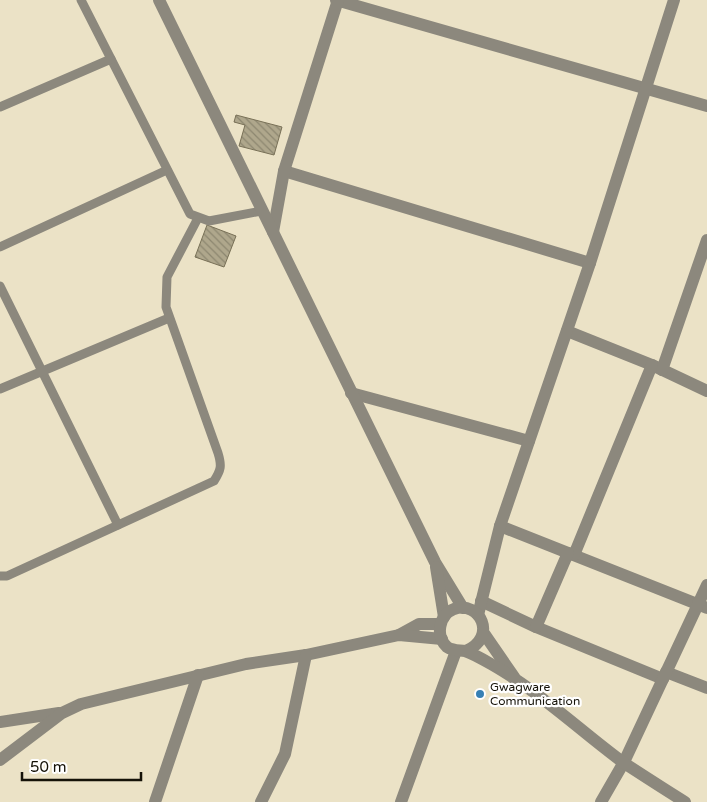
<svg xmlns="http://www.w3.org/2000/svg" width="707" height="802" font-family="'Varela Round',sans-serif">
  <defs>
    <pattern id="building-back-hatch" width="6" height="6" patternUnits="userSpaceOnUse" patternTransform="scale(1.25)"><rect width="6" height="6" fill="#afa78c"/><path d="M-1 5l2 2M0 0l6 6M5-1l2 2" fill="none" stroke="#8d8770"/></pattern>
  </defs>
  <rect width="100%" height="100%" fill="#ebe2c6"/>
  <!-- building -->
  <g fill="url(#building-back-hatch)" stroke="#787057">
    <polygon points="236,115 282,127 274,155 239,146 245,125 234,122"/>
    <polygon points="207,225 236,236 224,267 195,257"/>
  </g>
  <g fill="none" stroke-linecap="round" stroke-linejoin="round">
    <!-- service -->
    <g stroke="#8c887d" stroke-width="9">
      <polyline points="81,0 190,214 209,221 261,211"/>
      <polyline points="0,107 111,59"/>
      <polyline points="0,247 167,170"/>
      <polyline points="0,286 118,525"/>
      <polyline points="0,389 169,318"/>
      <path d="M 0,576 L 7,576 L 214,481 C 221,470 222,466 218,453 L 166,307 L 167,277 L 198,218"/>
    </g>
    <!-- minor -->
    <g stroke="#8c887d" stroke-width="12">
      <polyline points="336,0 707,106"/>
      <polyline points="284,171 590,263"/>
      <polyline points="273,232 284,171 338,0"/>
      <polyline points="567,331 652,365 707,391"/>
      <polyline points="662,370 707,240"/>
      <polyline points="351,393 529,441"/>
      <polyline points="500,526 707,608"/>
      <polyline points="574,555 652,365"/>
      <polyline points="481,601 536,627 663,679"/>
      <polyline points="478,615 500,526 590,263 674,0"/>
      <polyline points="536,627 568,553"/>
      <polyline points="399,635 419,624 440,624"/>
      <polyline points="666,672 707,688"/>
      <polyline points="0,722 59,713"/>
      <polyline points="0,760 62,713 81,704 246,664 306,655 399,635 442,639"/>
      <polyline points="155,802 198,675"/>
      <polyline points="261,802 285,754 306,655"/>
      <polyline points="401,802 456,651"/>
      <polyline points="601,802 624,762 707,585"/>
    </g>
    <!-- tertiary -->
    <g stroke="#8c887d" stroke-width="12">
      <polyline points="159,0 435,562 463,608"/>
      <polyline points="436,567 444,617"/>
      <polyline points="483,632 514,677"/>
      <path d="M 466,651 C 498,637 480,600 454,609 C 439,615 435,636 447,647 C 453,651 459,650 465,651 C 477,655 505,672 515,679 C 553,704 587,736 624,763 C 644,776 664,789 685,802"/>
    </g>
  </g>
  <!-- markers -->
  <circle fill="#3780b4" stroke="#fff" stroke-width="2" cx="480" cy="694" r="5"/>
  <g text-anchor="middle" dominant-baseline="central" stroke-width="4.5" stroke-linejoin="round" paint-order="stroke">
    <!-- poi labels -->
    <g font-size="12" fill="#151208" stroke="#fff" text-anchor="start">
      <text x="490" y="687">Gwagware<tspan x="490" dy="14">Communication</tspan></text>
    </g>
  </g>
  <!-- scale -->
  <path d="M22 772v8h119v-8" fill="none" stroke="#151208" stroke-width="2.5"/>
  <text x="30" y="772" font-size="15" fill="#151208" stroke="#ffffff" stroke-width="4" paint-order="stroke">50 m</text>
</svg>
